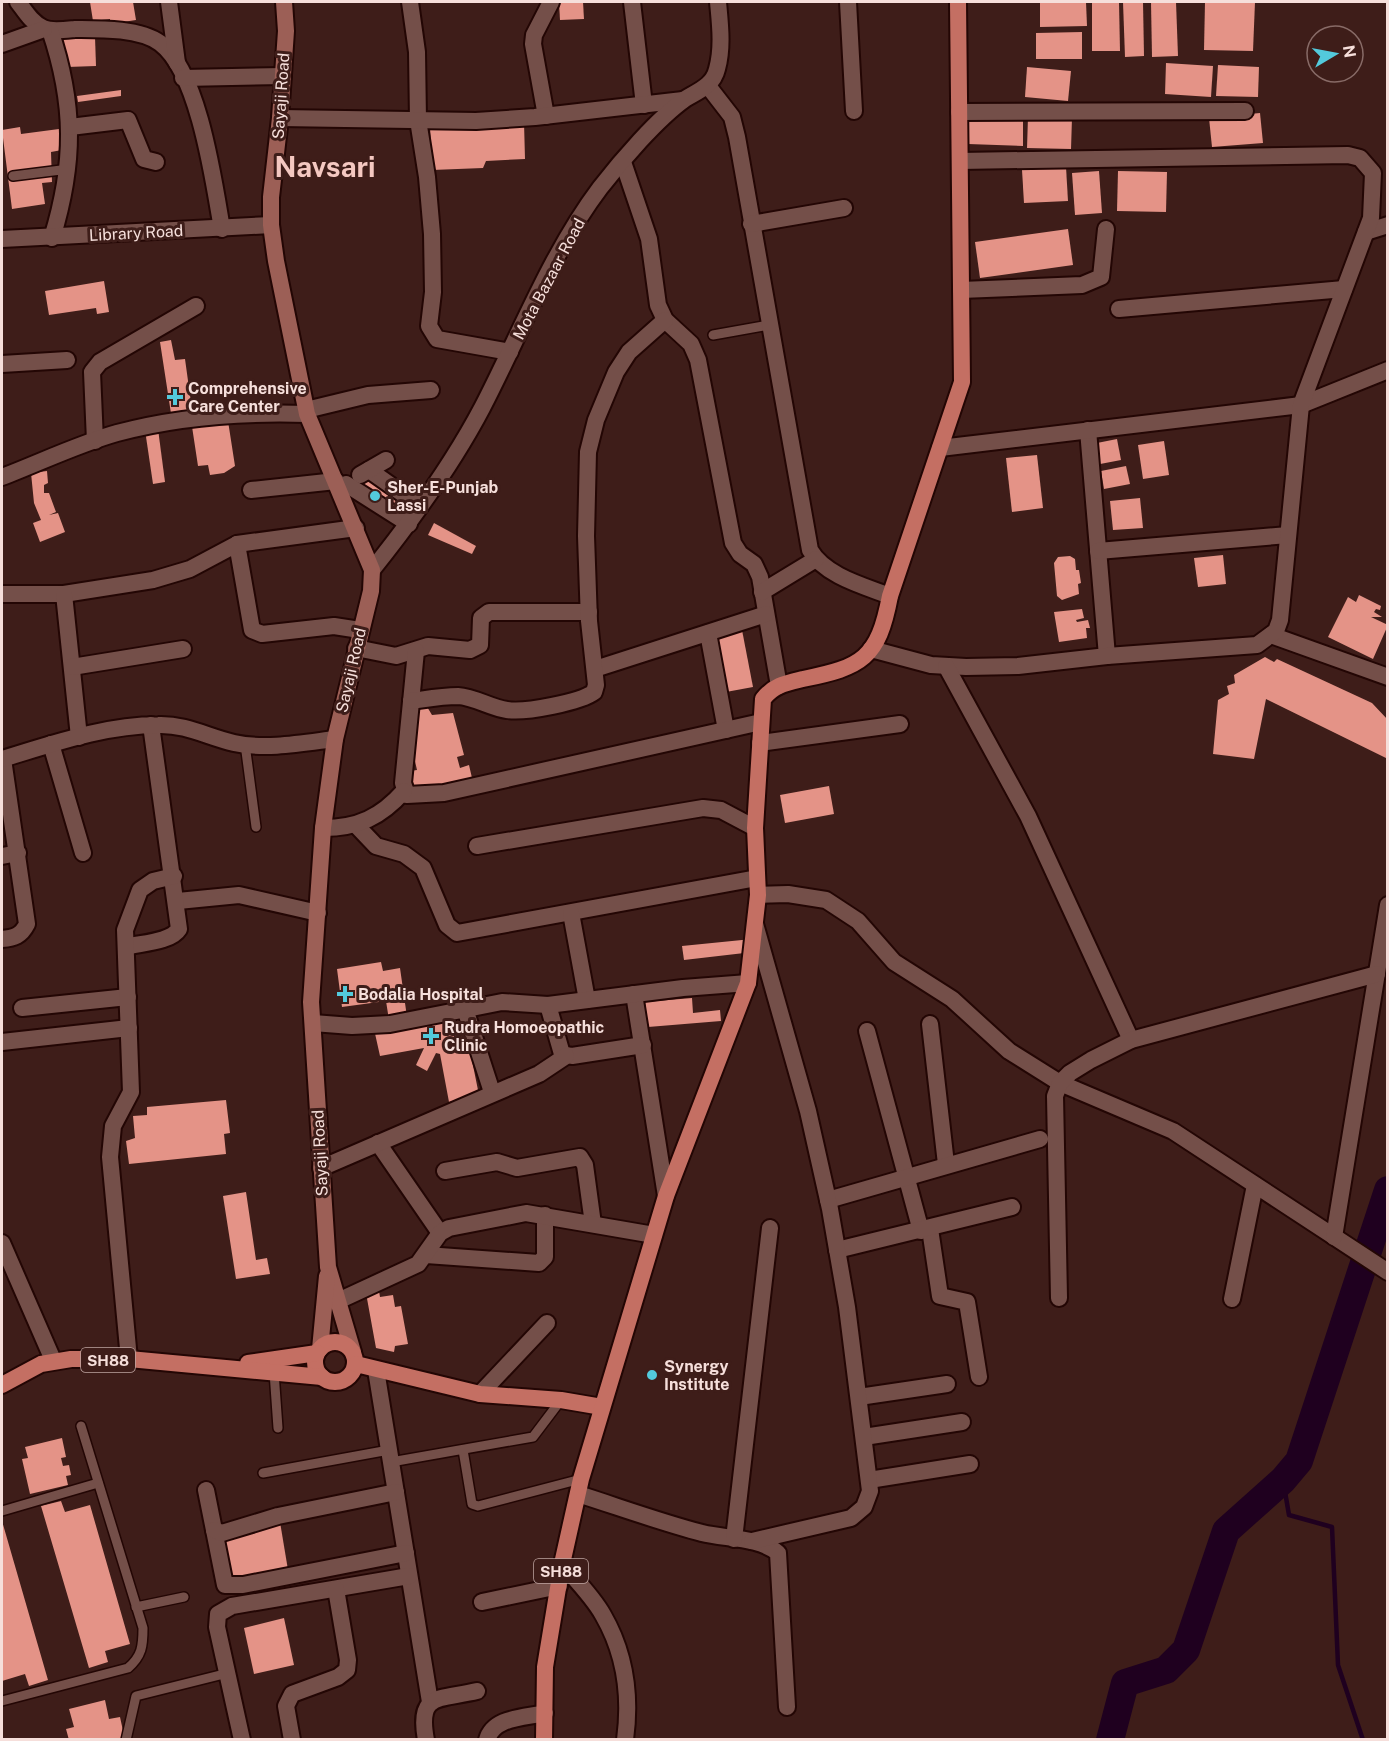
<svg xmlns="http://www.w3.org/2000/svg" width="1389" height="1741" font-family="'Public Sans',sans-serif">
  <rect width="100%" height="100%" fill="#3e1d19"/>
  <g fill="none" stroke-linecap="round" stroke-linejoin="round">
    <!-- stream -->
    <polyline stroke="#1f001f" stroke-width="4.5" points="1283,1480 1289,1515 1332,1527 1338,1665 1363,1740"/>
    <!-- river -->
    <polyline stroke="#1f001f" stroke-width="28" points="1110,1740 1125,1683 1166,1670 1186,1650 1226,1531 1283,1480 1299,1461 1388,1190"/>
  </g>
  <!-- building -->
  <g fill="#e49387">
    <polygon points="90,2 133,2 136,20 110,24 110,19 93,21"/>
    <polygon points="559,2 583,2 584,19 560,20"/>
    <polygon points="1040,2 1086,2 1087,26 1040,27"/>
    <polygon points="1092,2 1119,2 1120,51 1092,51"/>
    <polygon points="1123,2 1143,2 1144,56 1125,57"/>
    <polygon points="1151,2 1176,2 1178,56 1152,57"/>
    <polygon points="1205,2 1255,2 1253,51 1204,50"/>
    <polygon points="1082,32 1082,59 1036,59 1036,33"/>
    <polygon points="95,37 96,66 67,67 62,38"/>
    <polygon points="1166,63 1213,66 1211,97 1165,94"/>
    <polygon points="1218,65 1259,67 1258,97 1216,96"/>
    <polygon points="1027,67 1071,71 1068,101 1025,97"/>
    <polygon points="121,90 121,96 78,102 77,96"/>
    <polygon points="1260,113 1263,143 1212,147 1209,118"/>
    <polygon points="1028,117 1072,118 1071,149 1027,148"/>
    <polygon points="969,118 1023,120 1023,146 968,144"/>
    <polygon points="524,122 525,159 486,161 483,168 432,170 430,126"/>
    <polygon points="20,127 21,134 59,129 62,150 51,152 52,182 42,183 45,204 12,209 2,130"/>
    <polygon points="1066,167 1068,201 1024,203 1022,170"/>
    <polygon points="1099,171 1102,213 1075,215 1072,173"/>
    <polygon points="1118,171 1167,172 1166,212 1117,211"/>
    <polygon points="1068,229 1073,265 980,278 975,242"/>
    <polygon points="104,281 109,312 97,314 96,308 49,315 45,291"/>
    <polygon points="171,340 175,360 185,359 193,417 172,420 160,342"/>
    <polygon points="191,420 228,421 235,466 224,473 210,475 208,465 198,466"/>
    <polygon points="158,429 165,482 153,484 145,430"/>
    <polygon points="1117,439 1121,460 1095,465 1092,444"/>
    <polygon points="1164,441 1169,475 1143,479 1138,445"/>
    <polygon points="1037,455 1043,508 1012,512 1006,458"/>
    <polygon points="1126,466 1130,484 1104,489 1101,471"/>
    <polygon points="47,471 48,483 44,485 44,493 49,493 56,512 49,515 58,513 65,532 40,542 33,523 41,520 34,503 31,473"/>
    <polygon points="367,475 410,503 402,516 359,489"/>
    <polygon points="1140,498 1143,528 1113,530 1110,501"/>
    <polygon points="434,523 476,546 472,554 428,535"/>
    <polygon points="1223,555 1226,584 1198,587 1194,558"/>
    <polygon points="1070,556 1075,559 1076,570 1079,570 1081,583 1078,584 1079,594 1062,600 1057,596 1054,563 1058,557"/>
    <polygon points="1359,595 1381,606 1380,610 1376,609 1374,612 1382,617 1371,617 1388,625 1373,659 1328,637 1348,597 1356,602"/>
    <polygon points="1082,609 1084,618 1076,620 1077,622 1088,620 1090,628 1086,628 1087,638 1059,642 1054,612"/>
    <polygon points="742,630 753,687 726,692 715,635"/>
    <polygon points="1265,657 1274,662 1277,659 1372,703 1388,720 1388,759 1266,699 1254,759 1213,754 1218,700 1229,694 1227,686 1235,683 1234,675"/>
    <polygon points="426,705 432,715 453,713 464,755 457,757 460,768 469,765 472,778 416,793 410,771 417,770 412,748 416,747 411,728 411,709"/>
    <polygon points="829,786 834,814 785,823 780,795"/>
    <polygon points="752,939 753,952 684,960 682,946"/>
    <polygon points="381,962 383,971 400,968 407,1017 389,1020 386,1001 342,1007 337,969"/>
    <polygon points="692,998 693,1013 720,1010 721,1021 648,1027 645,1002"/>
    <polygon points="463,1016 479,1095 449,1102 440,1054 436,1053 427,1071 416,1065 424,1048 380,1056 374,1029"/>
    <polygon points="226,1100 230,1133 224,1134 226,1154 129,1164 126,1141 135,1138 133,1116 147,1115 147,1107"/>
    <polygon points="246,1192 256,1260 267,1258 270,1274 236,1279 223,1196"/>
    <polygon points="379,1291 380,1297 393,1295 395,1307 401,1306 408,1344 395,1346 394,1352 376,1348 366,1293"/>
    <polygon points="62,1438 66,1457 61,1458 63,1466 69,1465 71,1475 66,1476 68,1485 30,1494 22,1459 28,1458 25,1447"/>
    <polygon points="61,1501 65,1512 90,1505 130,1644 105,1651 108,1662 89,1668 41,1506"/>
    <polygon points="2,1521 48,1680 29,1686 25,1674 2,1681"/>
    <polygon points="280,1522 289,1576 231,1586 222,1533"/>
    <polygon points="284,1618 294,1665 254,1674 244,1628"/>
    <polygon points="105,1700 109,1719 120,1717 125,1740 69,1740 66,1729 74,1727 69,1709"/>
  </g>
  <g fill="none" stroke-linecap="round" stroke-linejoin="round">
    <defs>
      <g id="service">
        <polyline points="13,176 69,169"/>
        <polyline points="713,335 769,325"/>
        <polyline points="245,744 256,827"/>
        <polyline points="274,1372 278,1428"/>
        <polyline points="463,1450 472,1504 478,1506 581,1479"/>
        <polyline points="391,1462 533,1437 561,1400"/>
        <polyline points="263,1473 389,1450"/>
        <polyline points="2,1511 98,1483"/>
        <polyline points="136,1607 184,1597"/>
        <path d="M 2,1701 L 128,1668 C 142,1656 143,1646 143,1628 L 81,1426"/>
        <polyline points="126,1740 136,1696 228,1673"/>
      </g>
      <g id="minor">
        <path d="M 18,2 C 25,11 31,22 43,28 C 51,32 65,30 75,29 C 99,29 139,28 160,43 C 199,72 214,183 222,229"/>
        <polyline points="169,2 177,63"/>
        <polyline points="410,2 417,52 418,120 427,177 432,234 433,292 429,326 437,339 510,352"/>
        <polyline points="632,2 644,105"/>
        <polyline points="848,2 854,111"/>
        <path d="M 50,30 C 75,104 75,163 52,238"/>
        <polyline points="2,44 44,29"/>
        <polyline points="183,78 283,76"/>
        <path d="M 708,86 L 732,117 L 737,137 L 810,550 C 825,576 864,586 890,596"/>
        <polyline points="959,112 1245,111"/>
        <polyline points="546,116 533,44 534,35 551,2"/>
        <polyline points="280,118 476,121 535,117 683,100"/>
        <polyline points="70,127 128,120 144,159 156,162"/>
        <polyline points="623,162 649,239 658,305 665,320 691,344 698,360 733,543 740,554 754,564 760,577 779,686"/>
        <polyline points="751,224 844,208"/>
        <polyline points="1366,232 1388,225"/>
        <polyline points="961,290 1082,285 1101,277 1106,229"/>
        <polyline points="1119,309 1344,289"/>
        <polyline points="2,364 67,360"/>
        <polyline points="306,410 368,395 431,390"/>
        <polyline points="1088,430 1107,656"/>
        <polyline points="95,441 92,372 100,362 196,306"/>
        <polyline points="940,448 1301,405 1388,370"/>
        <polyline points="369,470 420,506"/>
        <polyline points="360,475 386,460"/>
        <path d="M 2,477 C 39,463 78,444 117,433 C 180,416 242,412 307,414"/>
        <polyline points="346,484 409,524"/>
        <polyline points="251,490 336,481"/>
        <polyline points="237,544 252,630 262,634 334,626 360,630"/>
        <polyline points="1098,551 1288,535"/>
        <polyline points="762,592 816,559"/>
        <polyline points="2,594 64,594 153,580 190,569 237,544 356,528"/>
        <polyline points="64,594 79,737"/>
        <polyline points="708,633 726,730"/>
        <polyline points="1271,635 1388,677"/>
        <polyline points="356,648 396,656 428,646 470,650 480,645 481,618 489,612 589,612"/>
        <polyline points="871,649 931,665 966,667 1018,666 1107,656 1257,645 1276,631 1280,620 1301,405 1371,218 1373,173 1360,158 1348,155 960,161"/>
        <polyline points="416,651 403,783 407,795 444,793 761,722"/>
        <polyline points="946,666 1028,816 1131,1040"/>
        <polyline points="72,667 183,649"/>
        <polyline points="595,669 766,614"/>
        <path d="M 411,701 C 426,699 442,696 458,696 C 475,697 491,708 507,710 C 525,713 581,702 594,692 L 596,685 L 589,621 L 586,536 L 588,452 L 596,420 L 616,372 L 629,352 L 665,320"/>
        <polyline points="760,743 900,724"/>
        <polyline points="51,744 83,853"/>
        <polyline points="356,825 376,846 404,854 423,868 447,925 457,933 757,878"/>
        <path d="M 323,828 C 358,828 381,817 404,791"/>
        <polyline points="477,846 703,808 721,810 755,828"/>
        <polyline points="2,856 18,853"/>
        <polyline points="758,895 788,894 826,900 858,921 894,962 952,999 1009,1051 1060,1083 1173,1131 1388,1272"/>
        <polyline points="178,901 239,895 318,913"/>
        <polyline points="571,913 587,1000"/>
        <path d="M 2,939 C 14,938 21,936 27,924 L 3,759"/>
        <path d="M 126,947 C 141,943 171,942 179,929 L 151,725"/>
        <polyline points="634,994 666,1196"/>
        <polyline points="548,1005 562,1054 572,1056 643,1045"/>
        <polyline points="22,1008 128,997"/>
        <polyline points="465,1009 492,1092"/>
        <polyline points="313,1023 352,1026 390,1024 502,1002 548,1005 683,988 748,983"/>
        <polyline points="930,1024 946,1164"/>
        <polyline points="867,1031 921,1231"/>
        <polyline points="2,1042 129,1028"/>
        <polyline points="378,1143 440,1233"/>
        <polyline points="321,1168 539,1074 566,1056"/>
        <polyline points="445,1171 497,1162 517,1168 580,1157 585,1165 593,1224"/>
        <polyline points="828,1200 1040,1139"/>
        <polyline points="930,1229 940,1296 967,1302 979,1377"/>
        <polyline points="1334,1237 1388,905"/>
        <polyline points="2,1243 53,1360"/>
        <polyline points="837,1250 1012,1207"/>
        <polyline points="426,1255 539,1263 545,1257 545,1215"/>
        <polyline points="1059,1298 1055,1096 1060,1083 1070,1073 1091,1060 1131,1040 1377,974"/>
        <polyline points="1232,1299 1255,1185"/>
        <polyline points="338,1301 418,1264 440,1233 449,1228 526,1213 654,1235"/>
        <polyline points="129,1359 110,1157 113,1126 131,1092 125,930 140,890 153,881 174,876"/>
        <polyline points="376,1370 430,1702"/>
        <polyline points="480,1394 547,1323"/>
        <polyline points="859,1397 947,1384"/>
        <polyline points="864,1437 962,1422"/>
        <polyline points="869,1480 970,1464"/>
        <polyline points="206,1490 225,1585 243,1585 406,1553"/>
        <path d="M 578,1494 C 619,1507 660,1522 702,1533 C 726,1539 759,1537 778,1553 L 787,1707"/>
        <polyline points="214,1530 222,1533 278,1516 396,1492"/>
        <polyline points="734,1539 770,1228"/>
        <polyline points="752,1541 851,1518 864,1507 870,1491 847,1307 830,1209 808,1111 755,924"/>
        <path d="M 562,1564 C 576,1580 593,1597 603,1615 C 625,1653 631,1696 625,1740"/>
        <polyline points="482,1602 559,1586"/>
        <polyline points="242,1740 217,1627 218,1614 232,1606 409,1576"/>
        <polyline points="292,1740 286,1706 292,1694 338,1677 347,1670 348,1660 336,1589"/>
        <path d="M 426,1740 C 417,1692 439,1700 477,1691"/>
        <path d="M 487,1740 C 493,1717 524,1718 545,1713"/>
      </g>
      <g id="tertiary">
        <polyline points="2,239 271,225"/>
        <path d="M 372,570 C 412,520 452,465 482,408 C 519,337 551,253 600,188 C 621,161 657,119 685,99 C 698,91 713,86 717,69 C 723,47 720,24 718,2"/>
        <path d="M 2,759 C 52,744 105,725 158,725 C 186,724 208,737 234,743 C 266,750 303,743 335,739"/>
      </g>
      <g id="secondary">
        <polyline points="284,2 286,31 280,118 271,197 271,225 276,261 307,414 372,570 371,591 335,739 323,828 311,1002 328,1267 353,1352"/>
        <polyline points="320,1349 327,1276"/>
      </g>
      <g id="primary">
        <circle cx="335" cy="1362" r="20"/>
        <polyline points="248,1363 317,1353"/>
        <polyline points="356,1364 480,1394 561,1400 602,1407"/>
        <polyline points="2,1385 41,1364 71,1359 129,1359 322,1377"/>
        <path d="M 544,1740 L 545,1667 L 562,1564 L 581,1479 L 666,1196 L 748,983 L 758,895 L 755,828 L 763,699 C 774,685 786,683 803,679 C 862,667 878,659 890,596 L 962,382 L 958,2"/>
      </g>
    </defs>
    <!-- service casing -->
    <use href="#service" stroke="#230604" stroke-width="12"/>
    <!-- minor casing -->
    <use href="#minor" stroke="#230604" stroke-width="20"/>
    <!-- tertiary casing -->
    <use href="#tertiary" stroke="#230604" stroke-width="20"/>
    <!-- secondary casing -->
    <use href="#secondary" stroke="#230604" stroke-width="20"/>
    <!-- primary casing -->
    <use href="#primary" stroke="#230604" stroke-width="20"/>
    <!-- service -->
    <use href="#service" stroke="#744f49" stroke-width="9"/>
    <!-- minor -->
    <use href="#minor" stroke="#744f49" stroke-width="16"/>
    <!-- tertiary -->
    <use href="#tertiary" stroke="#744f49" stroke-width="16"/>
    <!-- secondary -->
    <use href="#secondary" stroke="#9c5f56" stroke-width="16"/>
    <!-- primary -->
    <use href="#primary" stroke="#c46f63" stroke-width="16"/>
  </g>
  <!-- markers -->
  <g fill="#53cadc" stroke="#3e1d19" stroke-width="2">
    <path d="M172 388h6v6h6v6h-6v6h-6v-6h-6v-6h6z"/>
    <circle cx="375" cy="496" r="6"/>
    <path d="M342 985h6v6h6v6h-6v6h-6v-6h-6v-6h6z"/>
    <path d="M428 1027h6v6h6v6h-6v6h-6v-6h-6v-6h6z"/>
    <circle cx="652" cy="1375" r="6"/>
  </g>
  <g text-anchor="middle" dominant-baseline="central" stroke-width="6" stroke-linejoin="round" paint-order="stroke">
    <!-- shield labels -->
    <g fill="#3e1d19" stroke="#bfa5a1" stroke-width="1.5">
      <rect x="81" y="1348" width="54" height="24" rx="4.5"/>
      <rect x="534" y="1559" width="54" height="24" rx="4.5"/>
    </g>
    <g font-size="15" font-weight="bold" fill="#f6dfdb">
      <text x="108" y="1360">SH88</text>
      <text x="561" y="1571">SH88</text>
    </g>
    <!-- street labels -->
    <g font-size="16" fill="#f6dfdb" stroke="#3e1d19">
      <text transform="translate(281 96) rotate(-86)">Sayaji Road</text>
      <text transform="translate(136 233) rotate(-3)">Library Road</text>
      <text transform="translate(549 279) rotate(-62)">Mota Bazaar Road</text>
      <text transform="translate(351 670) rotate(-77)">Sayaji Road</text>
      <text transform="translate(320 1153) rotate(-93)">Sayaji Road</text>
    </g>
    <!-- poi labels -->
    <g font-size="16" font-weight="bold" fill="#f6dfdb" stroke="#3e1d19" text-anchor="start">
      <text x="188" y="388">Comprehensive<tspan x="188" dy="18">Care Center</tspan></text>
      <text x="387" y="487">Sher-E-Punjab<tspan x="387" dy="18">Lassi</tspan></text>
      <text x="358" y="994">Bodalia Hospital</text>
      <text x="444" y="1027">Rudra Homoeopathic<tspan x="444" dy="18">Clinic</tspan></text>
      <text x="664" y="1366">Synergy<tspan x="664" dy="18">Institute</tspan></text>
    </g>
    <!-- town labels -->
    <g font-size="28" font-weight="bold" fill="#f4c8c1" stroke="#3e1d19">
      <text x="325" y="166">Navsari</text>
    </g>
  </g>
  <!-- border -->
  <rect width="1389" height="1741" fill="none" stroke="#f6dfdb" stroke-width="6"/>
  <!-- north arrow -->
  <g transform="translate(1335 54) rotate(80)"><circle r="28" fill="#3e1d19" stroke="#886b67" stroke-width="1.5"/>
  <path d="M0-4.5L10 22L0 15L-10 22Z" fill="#53cadc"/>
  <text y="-9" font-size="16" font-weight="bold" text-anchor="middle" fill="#f6dfdb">N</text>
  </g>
</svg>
